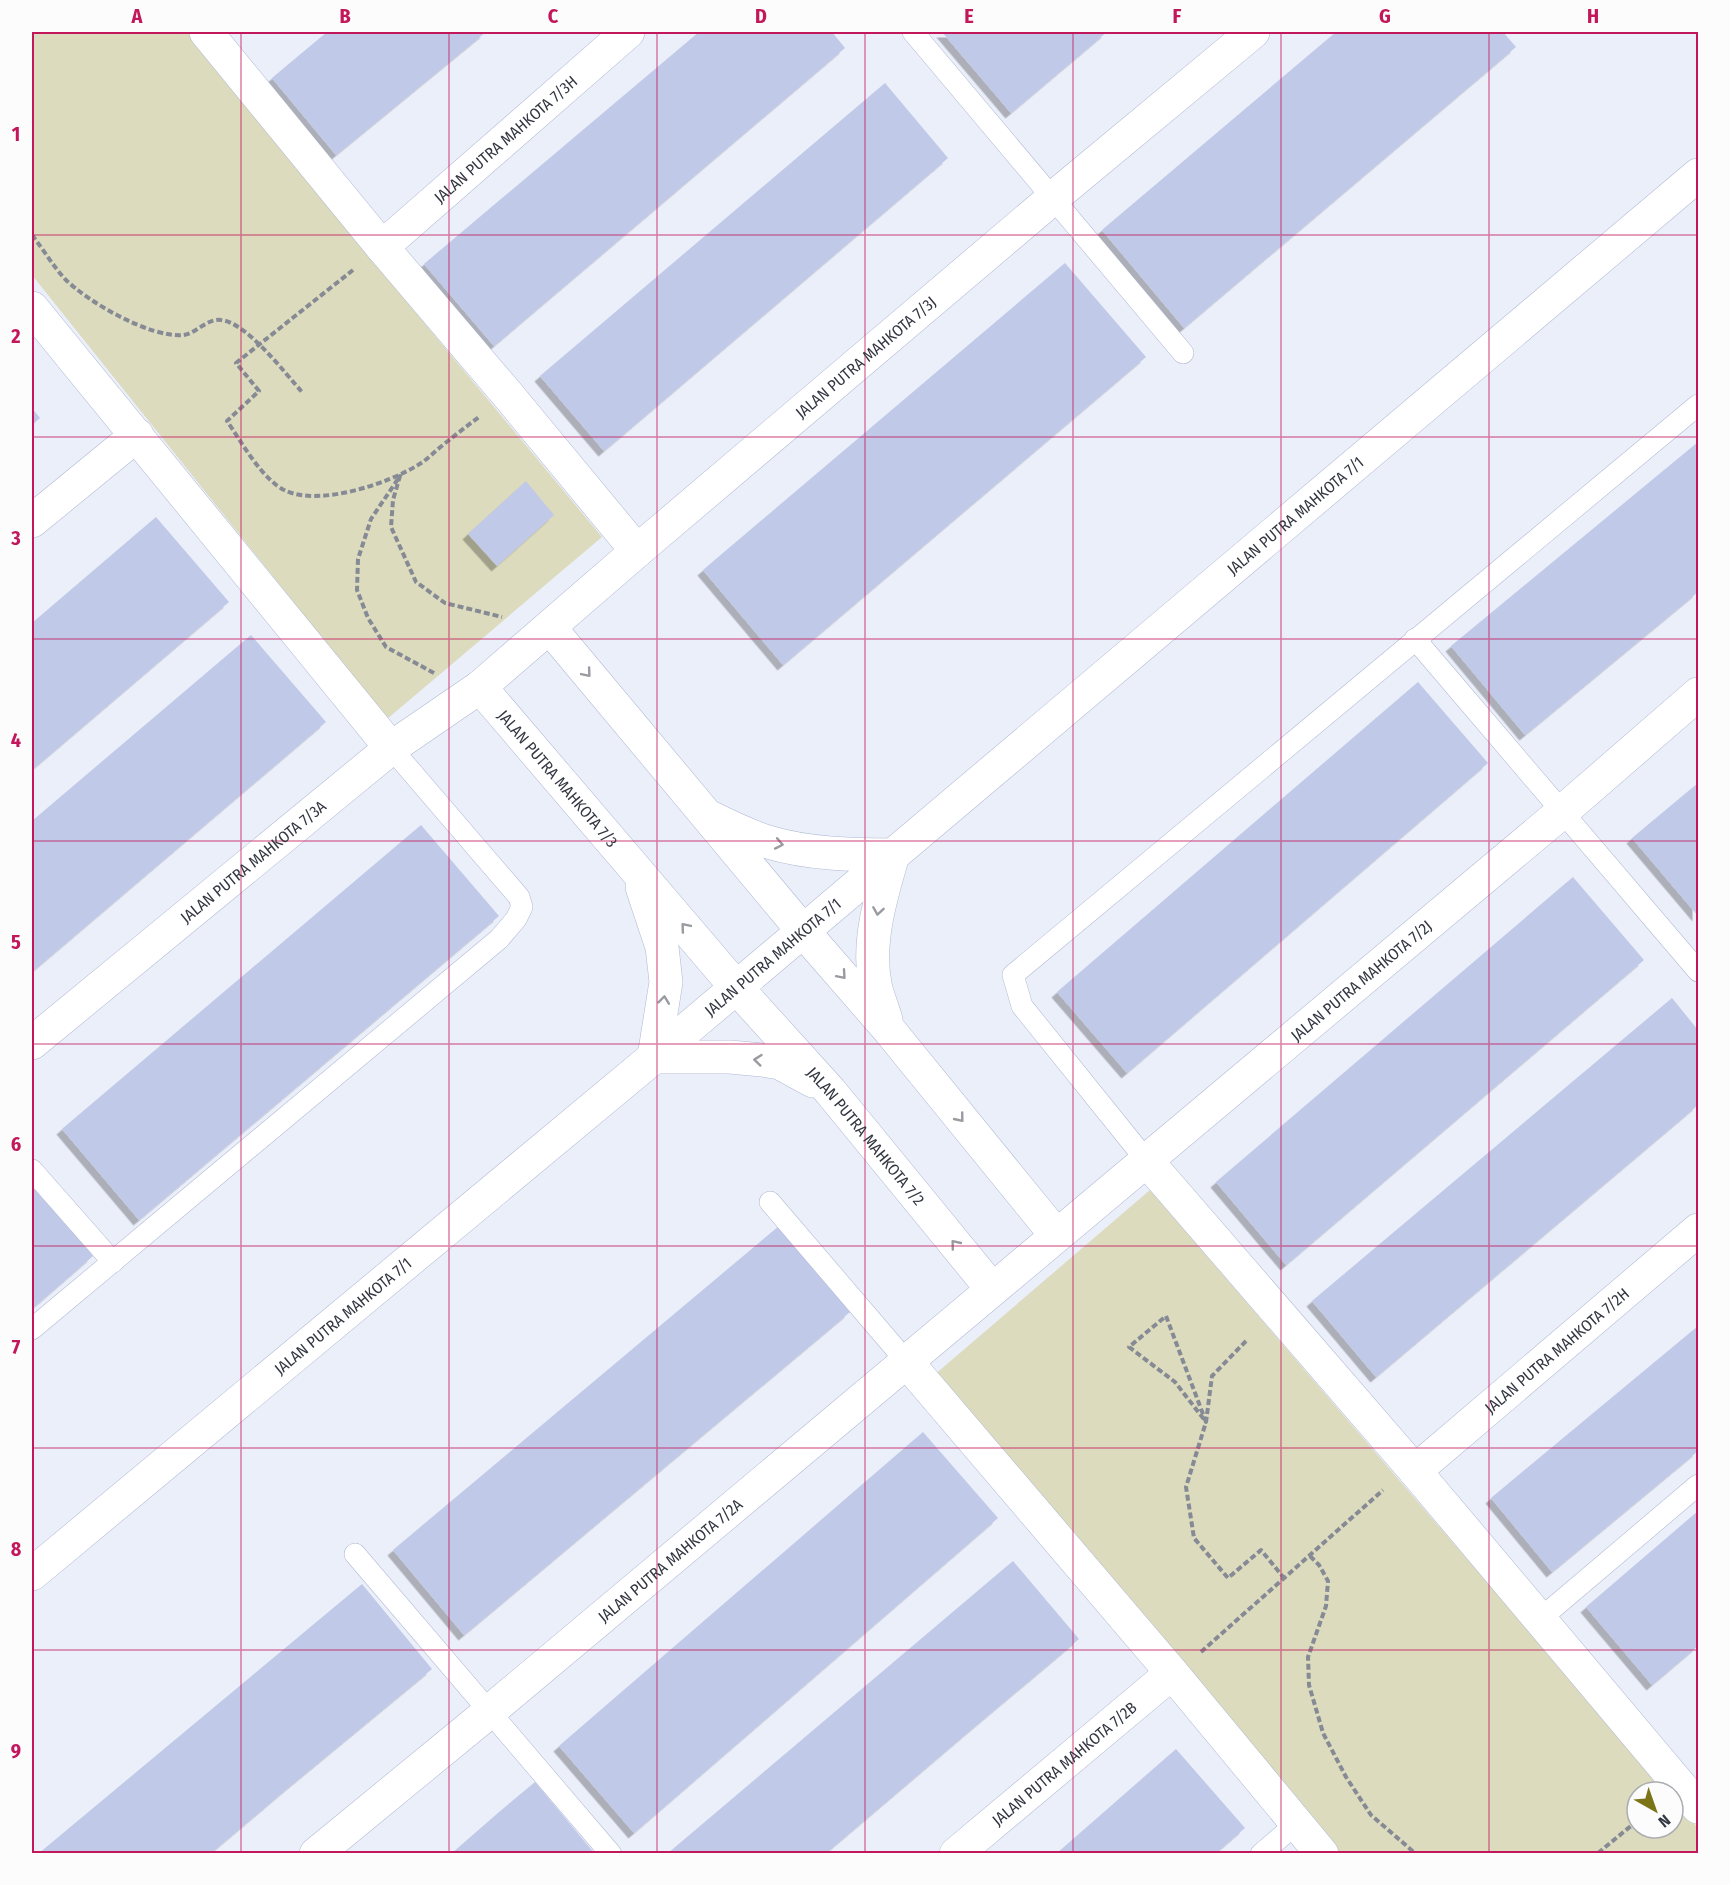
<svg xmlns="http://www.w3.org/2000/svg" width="1730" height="1885" font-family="'Fira Sans Condensed',sans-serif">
  <defs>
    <filter id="shadow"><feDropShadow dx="-5.5" dy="5.5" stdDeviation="0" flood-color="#0004"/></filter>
  </defs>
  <rect width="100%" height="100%" fill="#ebeffa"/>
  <!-- green -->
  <g fill="#dcdbbd">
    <polygon points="32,32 197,32 372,260 602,537 387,719 32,275"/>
    <polygon points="1150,1190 1667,1792 1637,1792 1637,1828 1673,1828 1673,1799 1698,1828 1698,1853 1336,1853 933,1376"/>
  </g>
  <!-- building -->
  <g fill="#c0c9e8" filter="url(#shadow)">
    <polygon points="327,32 486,32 336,155 272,78"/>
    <polygon points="699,32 832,32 845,48 494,346 424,264"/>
    <polygon points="942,32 1107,32 1011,113"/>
    <polygon points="1336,32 1503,32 1516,47 1184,328 1102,230"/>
    <polygon points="885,83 948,158 604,451 540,376"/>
    <polygon points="1065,263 1146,357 783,665 703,570"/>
    <polygon points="32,408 40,418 32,425"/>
    <polygon points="1698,442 1698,592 1525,735 1451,646"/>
    <polygon points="526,481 554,515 497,566 468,534"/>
    <polygon points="156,517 229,602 32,770 32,623"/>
    <polygon points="251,635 326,722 32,972 32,821"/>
    <polygon points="1418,682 1488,763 1127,1073 1057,992"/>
    <polygon points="1698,783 1698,916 1632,838"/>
    <polygon points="421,825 499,916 139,1220 62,1129"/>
    <polygon points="1573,877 1644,960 1286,1265 1216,1182"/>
    <polygon points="1672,998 1698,1030 1698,1105 1376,1377 1312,1301"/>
    <polygon points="32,1183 93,1256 32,1309"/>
    <polygon points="779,1226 850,1312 464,1635 393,1550"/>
    <polygon points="1698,1326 1698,1451 1552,1572 1491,1498"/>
    <polygon points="923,1432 998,1518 634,1833 559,1746"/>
    <polygon points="1698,1511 1698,1646 1652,1685 1586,1607"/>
    <polygon points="1013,1561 1079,1639 973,1728 825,1854 667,1854"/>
    <polygon points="362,1584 432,1669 289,1787 210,1854 38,1854"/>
    <polygon points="1176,1749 1245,1828 1215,1854 1056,1854"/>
    <polygon points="535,1782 595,1854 451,1854 498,1813"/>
  </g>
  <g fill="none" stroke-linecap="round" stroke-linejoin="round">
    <defs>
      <g id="lane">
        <polyline points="913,32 1183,353"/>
        <polyline points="1415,639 1698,971"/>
        <polyline points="1146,1160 1022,1006 1013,975 1698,405"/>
        <polyline points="32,1170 113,1262"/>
        <polyline points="770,1202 906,1361"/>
        <polyline points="32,1329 499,939 516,919 522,907 519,897 391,748"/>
        <polyline points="355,1554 611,1854"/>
        <polyline points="1540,1619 1698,1485"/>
        <polyline points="1261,1854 1297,1823"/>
      </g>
      <g id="street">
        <polyline points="206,32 382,247 508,395 637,551"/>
        <path id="s1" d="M 382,247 L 628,32"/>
        <polyline points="32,308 391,748"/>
        <polyline points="32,521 137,435"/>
        <polyline points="550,628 803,931 890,1031 1056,1235"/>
        <path id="s2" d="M 480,687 L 736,987 L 830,1091 L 992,1289"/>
        <path d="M 712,818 C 730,827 749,836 768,842 C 808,854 852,855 893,855"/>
        <polyline points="642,887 662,947 666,982 654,1057"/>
        <path d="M 886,1020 C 883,1008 877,996 875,984 C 867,941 881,896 893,855"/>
        <path id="s3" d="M 32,1043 L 391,748 L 480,687 L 637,551 L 1053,198 L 1253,32"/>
        <polyline points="654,1057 730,1057 762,1060 780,1063 813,1081"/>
        <polyline points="1146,1160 1415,1471 1698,1807"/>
        <polyline points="906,1361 1172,1673 1322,1854"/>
        <path id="s4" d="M 1415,1471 L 1698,1230"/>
        <path id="s5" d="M 32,1574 L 654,1057 L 1698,175"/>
        <path id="s6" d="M 316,1854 L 489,1712 L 1562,812 L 1698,694"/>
        <path id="s7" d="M 956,1854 L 1172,1673"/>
      </g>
    </defs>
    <!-- lane casing -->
    <use href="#lane" stroke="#b0b8d3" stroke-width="22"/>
    <!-- street casing -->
    <use href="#street" stroke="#b0b8d3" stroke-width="34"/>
    <!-- path -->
    <g stroke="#868a95" stroke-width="4" stroke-dasharray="6 3" stroke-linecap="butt">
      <path d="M 32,235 C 43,249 53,266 65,279 C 88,302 150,338 183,335 C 196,334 207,318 221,320 C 246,322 285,373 302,392"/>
      <path d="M 353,270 L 236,363 L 259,391 L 227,421 C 241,441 262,480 286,491 C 321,506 387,484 418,465 C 427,460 434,452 443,445 C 455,435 467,426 479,417"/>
      <polyline points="434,673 386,647 368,618 357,590 358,559 371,519 400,476 393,500 391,527 416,582 445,603 502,617"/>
      <polygon points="1166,1316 1206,1422 1175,1382 1129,1347"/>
      <polyline points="1246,1341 1212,1376 1206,1422 1186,1487 1194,1538 1228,1578 1261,1550 1284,1578"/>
      <polyline points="1310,1556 1319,1565 1328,1581 1326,1606 1308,1657 1309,1685 1323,1733 1346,1777 1371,1815 1416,1854"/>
      <polyline points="1201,1652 1383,1490"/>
      <polyline points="1598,1853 1637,1821"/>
    </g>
    <!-- lane -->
    <use href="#lane" stroke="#fff" stroke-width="21"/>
    <!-- street -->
    <use href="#street" stroke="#fff" stroke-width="33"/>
  </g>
  <!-- one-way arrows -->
  <defs><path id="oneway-chevron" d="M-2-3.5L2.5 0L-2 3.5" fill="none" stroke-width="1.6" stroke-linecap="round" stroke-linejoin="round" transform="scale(1.5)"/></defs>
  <g stroke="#9a9ba0">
    <use href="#oneway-chevron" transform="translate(587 673) rotate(50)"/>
    <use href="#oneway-chevron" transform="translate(779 844) rotate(11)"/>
    <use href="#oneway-chevron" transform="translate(878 911) rotate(99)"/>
    <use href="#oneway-chevron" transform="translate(685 927) rotate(-130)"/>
    <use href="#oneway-chevron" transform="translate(842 975) rotate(49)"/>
    <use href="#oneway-chevron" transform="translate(664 1000) rotate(-83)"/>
    <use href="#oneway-chevron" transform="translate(758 1060) rotate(-174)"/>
    <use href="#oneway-chevron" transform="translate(960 1118) rotate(51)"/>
    <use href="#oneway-chevron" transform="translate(955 1244) rotate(-129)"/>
  </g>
  <!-- grid -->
  <path fill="none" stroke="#c2185b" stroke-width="1.5" stroke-opacity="0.55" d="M 241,32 L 241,1854M 449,32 L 449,1854M 657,32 L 657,1854M 865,32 L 865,1854M 1073,32 L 1073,1854M 1281,32 L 1281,1854M 1489,32 L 1489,1854M 32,235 L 1698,235M 32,437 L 1698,437M 32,639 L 1698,639M 32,841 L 1698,841M 32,1044 L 1698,1044M 32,1246 L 1698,1246M 32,1448 L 1698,1448M 32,1650 L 1698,1650"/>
  <g text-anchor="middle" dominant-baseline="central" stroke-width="6" stroke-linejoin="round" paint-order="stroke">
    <!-- street labels -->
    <g font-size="16" fill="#343742" stroke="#fcfcfc">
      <text stroke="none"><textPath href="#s1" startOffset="164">JALAN PUTRA MAHKOTA 7/3H</textPath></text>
      <text stroke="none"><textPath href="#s3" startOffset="1080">JALAN PUTRA MAHKOTA 7/3J</textPath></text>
      <text stroke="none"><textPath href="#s5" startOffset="1648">JALAN PUTRA MAHKOTA 7/1</textPath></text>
      <text stroke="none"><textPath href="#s2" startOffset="120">JALAN PUTRA MAHKOTA 7/3</textPath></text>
      <text stroke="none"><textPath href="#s3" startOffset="286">JALAN PUTRA MAHKOTA 7/3A</textPath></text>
      <text stroke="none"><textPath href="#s5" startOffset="964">JALAN PUTRA MAHKOTA 7/1</textPath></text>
      <text stroke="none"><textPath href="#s6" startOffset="1362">JALAN PUTRA MAHKOTA 7/2J</textPath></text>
      <text stroke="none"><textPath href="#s2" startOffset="592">JALAN PUTRA MAHKOTA 7/2</textPath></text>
      <text stroke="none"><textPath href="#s5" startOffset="404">JALAN PUTRA MAHKOTA 7/1</textPath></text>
      <text stroke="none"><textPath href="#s4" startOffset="186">JALAN PUTRA MAHKOTA 7/2H</textPath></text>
      <text stroke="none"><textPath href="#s6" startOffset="460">JALAN PUTRA MAHKOTA 7/2A</textPath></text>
      <text stroke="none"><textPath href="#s7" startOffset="141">JALAN PUTRA MAHKOTA 7/2B</textPath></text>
    </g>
  </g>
  <!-- border -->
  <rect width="1730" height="1885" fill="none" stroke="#fcfcfc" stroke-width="66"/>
  <!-- north arrow -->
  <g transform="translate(1655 1810) rotate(140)"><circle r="28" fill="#fcfcfc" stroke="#acadb2" stroke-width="1.5"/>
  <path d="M0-4.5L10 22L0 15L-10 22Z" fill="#7c7518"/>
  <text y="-9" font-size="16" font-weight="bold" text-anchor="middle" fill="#343742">N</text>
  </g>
  <rect x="33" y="33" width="1664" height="1819" fill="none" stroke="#c2185b" stroke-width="2"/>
  <g font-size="20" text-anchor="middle" font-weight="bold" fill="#c2185b">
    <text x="137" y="23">A</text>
    <text x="345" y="23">B</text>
    <text x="553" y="23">C</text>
    <text x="761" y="23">D</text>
    <text x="969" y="23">E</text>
    <text x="1177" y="23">F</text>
    <text x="1385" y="23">G</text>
    <text x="1593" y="23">H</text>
    <text x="16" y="141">1</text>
    <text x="16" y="343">2</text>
    <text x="16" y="545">3</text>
    <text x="16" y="747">4</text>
    <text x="16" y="949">5</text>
    <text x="16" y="1151">6</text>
    <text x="16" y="1354">7</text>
    <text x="16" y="1556">8</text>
    <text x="16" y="1758">9</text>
  </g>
</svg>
